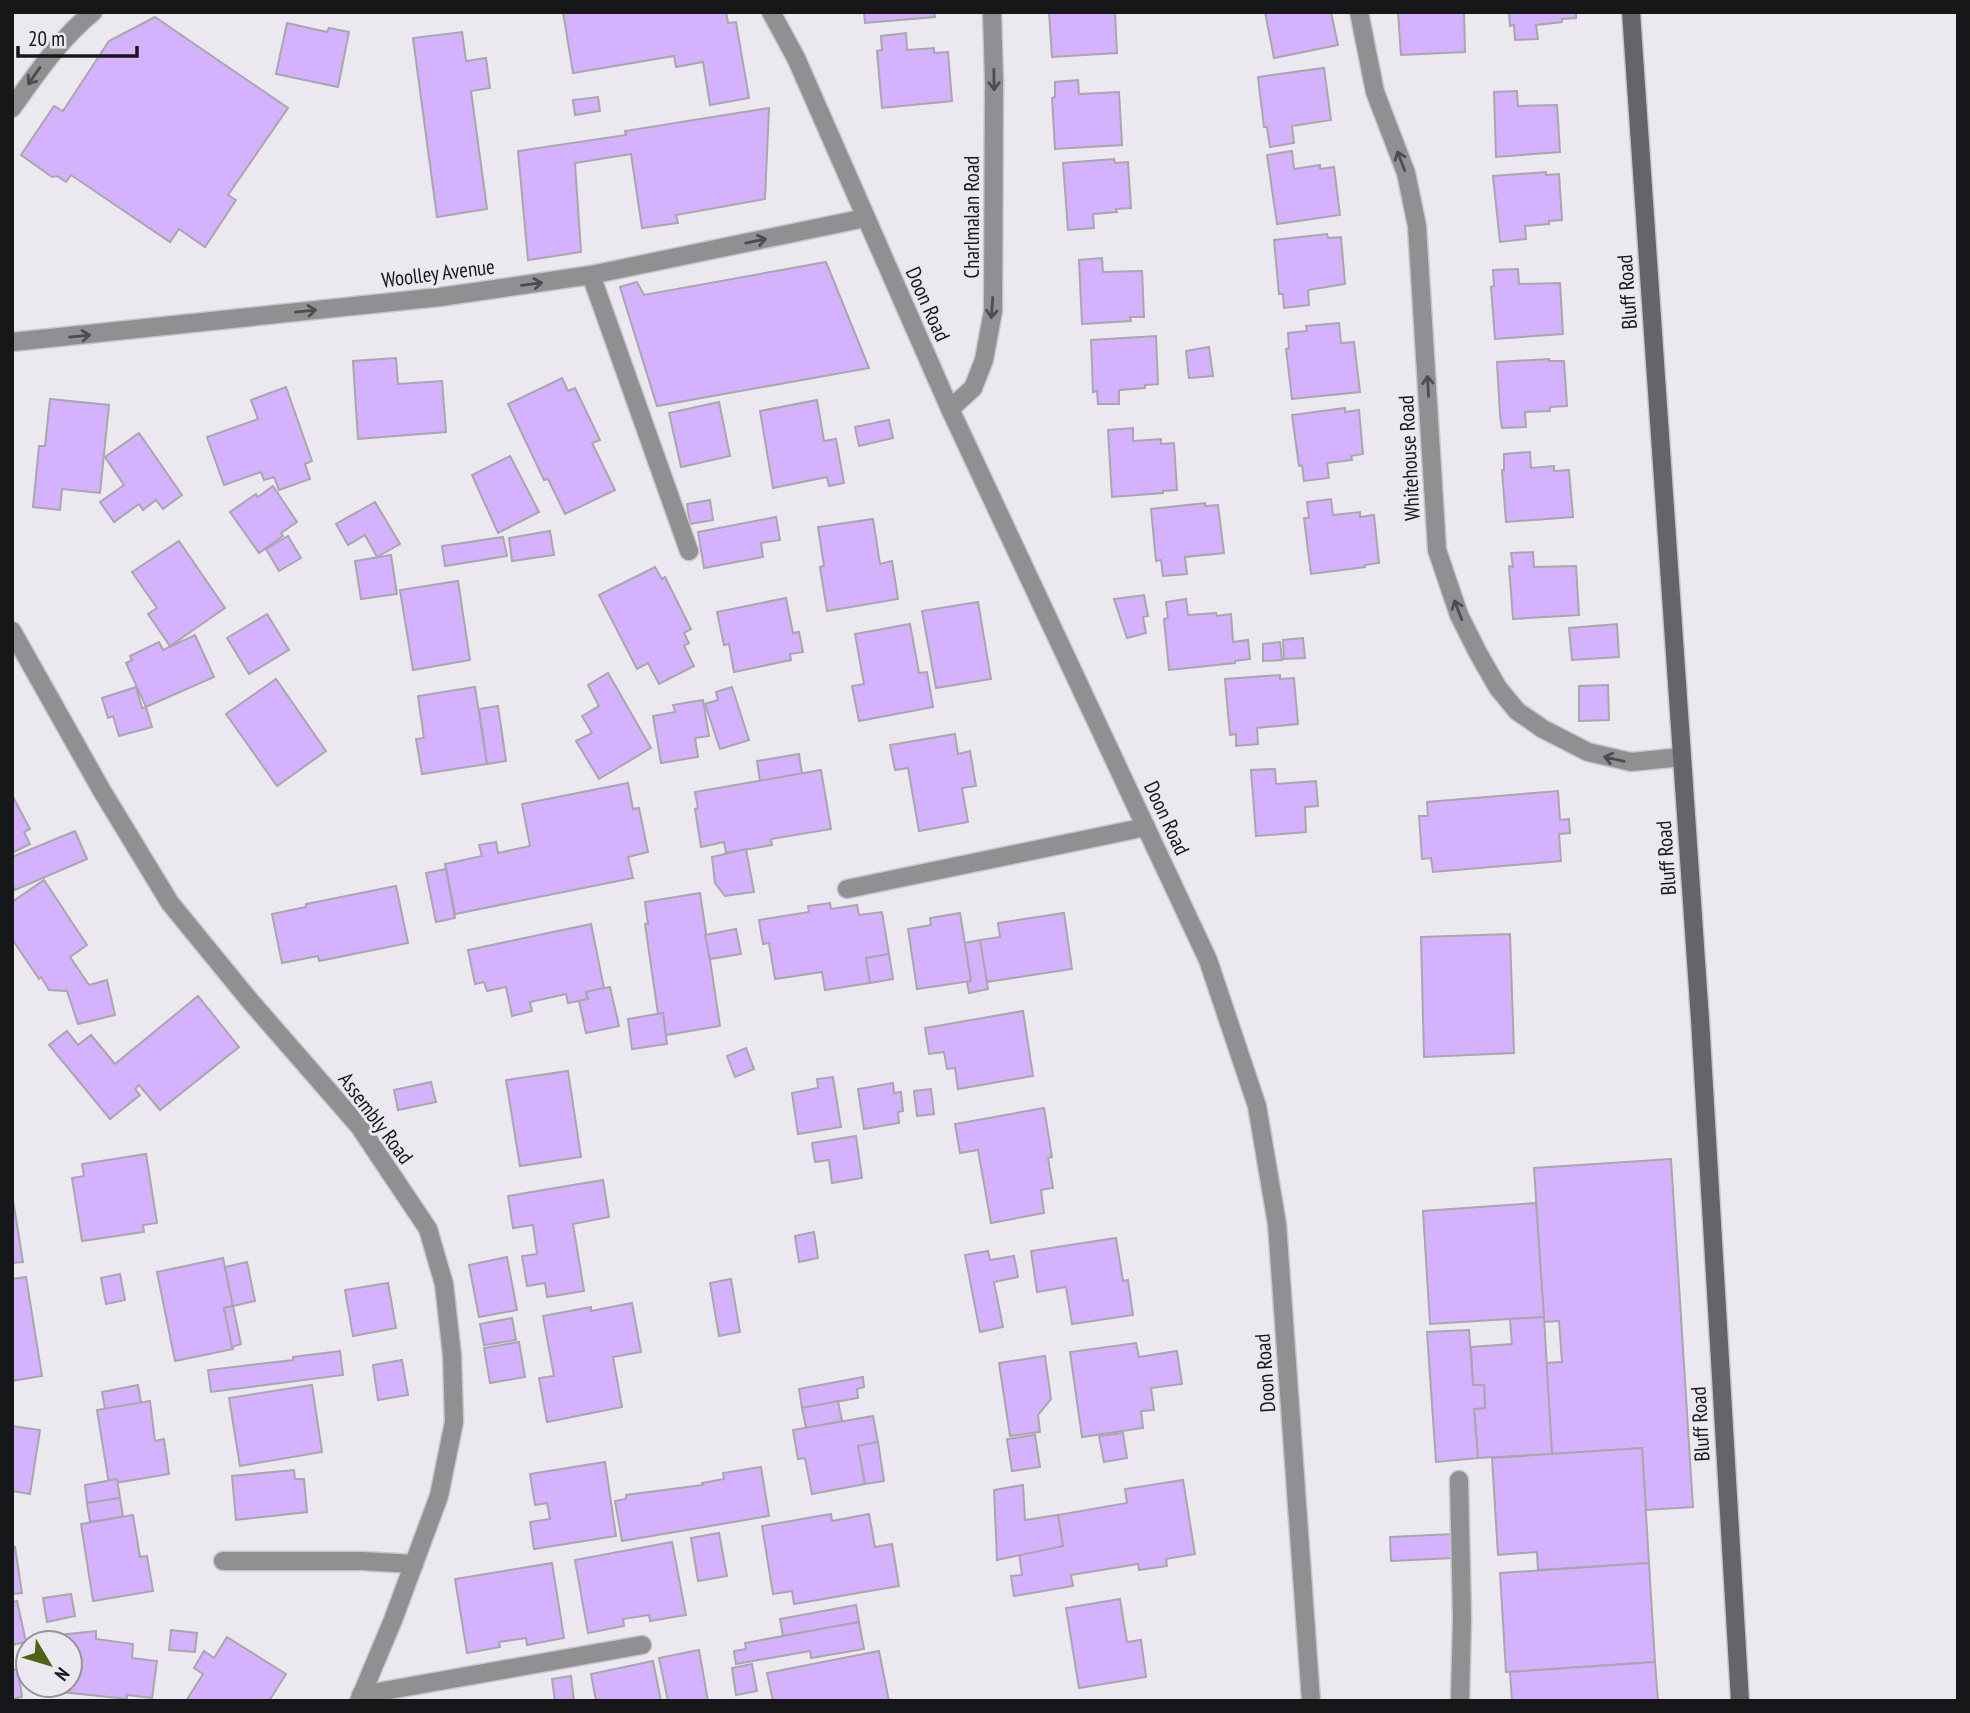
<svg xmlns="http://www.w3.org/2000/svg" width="1970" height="1713" font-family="'PT Sans Narrow',sans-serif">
  <rect width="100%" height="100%" fill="#ebe8f0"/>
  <!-- building -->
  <g fill="#d5b2fd" stroke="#a9a6ad" stroke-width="2">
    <polygon points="563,12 726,12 728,23 736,22 749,98 710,105 703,62 676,67 674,56 573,73"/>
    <polygon points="864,12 934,12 935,17 865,23"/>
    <polygon points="1049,12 1115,12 1117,53 1052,57"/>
    <polygon points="1265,12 1331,12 1338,45 1274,58"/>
    <polygon points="1398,12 1464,12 1465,52 1401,55"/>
    <polygon points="1509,12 1576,12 1576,18 1562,19 1562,22 1536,25 1538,39 1515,40 1514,25 1510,26"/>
    <polygon points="155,17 288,108 228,195 236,200 205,247 179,229 170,242 71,175 66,182 57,176 52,177 21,155 54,106 63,111 109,41"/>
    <polygon points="287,23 327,32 329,28 349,32 338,87 276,74"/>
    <polygon points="462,32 466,61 486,58 490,88 471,91 487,209 437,217 413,38"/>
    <polygon points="906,33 907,50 934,48 934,53 948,52 952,101 882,108 877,51 882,50 881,36"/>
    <polygon points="1324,68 1331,120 1292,126 1294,143 1270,147 1267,127 1264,127 1258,77"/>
    <polygon points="1078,80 1079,94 1119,92 1122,145 1055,149 1052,98 1055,97 1055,82"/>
    <polygon points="1517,91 1518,106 1557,105 1560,152 1496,157 1494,92"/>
    <polygon points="598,97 600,111 575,115 573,100"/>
    <polygon points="769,108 765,199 676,215 678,223 642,228 631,154 575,163 581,252 528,260 518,151 626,135 625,131"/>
    <polygon points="1292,151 1294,169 1320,165 1320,169 1334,167 1340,215 1277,224 1267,155"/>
    <polygon points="1114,159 1115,163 1128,162 1131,208 1116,209 1117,212 1093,214 1094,228 1068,230 1063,163"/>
    <polygon points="1546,172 1546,175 1559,174 1562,220 1549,221 1549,224 1525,226 1526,239 1500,242 1493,176"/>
    <polygon points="1327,234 1328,238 1341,237 1345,284 1308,290 1309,305 1284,308 1283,294 1279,294 1274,240"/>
    <polygon points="1102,258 1103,272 1142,271 1144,317 1130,317 1131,321 1082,324 1079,260"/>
    <polygon points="826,262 869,368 657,406 620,287 637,282 644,295"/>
    <polygon points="1518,269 1519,284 1560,283 1563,334 1495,339 1491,287 1494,286 1493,270"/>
    <polygon points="1339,323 1341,343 1354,342 1360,392 1292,399 1286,349 1289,348 1288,333 1307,331 1306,326"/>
    <polygon points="1156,336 1158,384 1145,385 1145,388 1119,390 1119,404 1098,404 1097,391 1093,392 1091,340"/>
    <polygon points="1209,347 1213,376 1189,378 1186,351"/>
    <polygon points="396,358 398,384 442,381 446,432 358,439 353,361"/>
    <polygon points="1549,359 1549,361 1564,361 1567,406 1550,407 1550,411 1525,412 1526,427 1502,428 1500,415 1497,362"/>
    <polygon points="562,378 568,391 575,388 600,440 592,443 615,490 565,514 548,479 544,480 508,404"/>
    <polygon points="286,387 312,461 305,464 310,479 279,490 274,477 264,480 261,472 224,485 207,437 258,419 251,400"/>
    <polygon points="50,399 109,405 100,493 62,489 60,510 33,507 39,446 45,446"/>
    <polygon points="817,400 824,441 836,439 844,483 829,486 827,477 773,488 760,411"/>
    <polygon points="719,402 730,456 681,467 669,413"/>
    <polygon points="1345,408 1345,412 1359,410 1363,454 1351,456 1352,460 1327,463 1329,478 1304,481 1302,465 1299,466 1292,415"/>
    <polygon points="889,420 893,438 859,446 855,427"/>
    <polygon points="1133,428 1133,441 1161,439 1161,444 1174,443 1177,490 1163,491 1163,493 1112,497 1108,430"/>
    <polygon points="139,433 182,495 163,509 156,500 143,510 139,504 114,522 100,502 124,485 105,457"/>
    <polygon points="1530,452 1531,468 1554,466 1554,471 1569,470 1573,517 1506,522 1502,470 1504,470 1504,454"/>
    <polygon points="510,456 539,512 498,533 472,475"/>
    <polygon points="273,486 297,522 281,533 283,536 259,553 230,512 256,494 258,497"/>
    <polygon points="1331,499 1333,515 1360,512 1360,517 1374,515 1379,563 1365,565 1365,567 1311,574 1304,518 1309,518 1307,502"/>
    <polygon points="710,500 713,520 690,524 687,504"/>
    <polygon points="375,502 400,544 377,557 365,535 348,545 336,524"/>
    <polygon points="1205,503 1205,506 1218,505 1224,553 1185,557 1187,574 1163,576 1161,560 1156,561 1151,509"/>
    <polygon points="776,517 780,540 761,543 763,557 704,568 698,532"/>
    <polygon points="873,519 880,564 892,561 898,599 827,611 820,567 824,566 818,527"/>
    <polygon points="550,531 554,555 512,561 509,538"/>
    <polygon points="288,536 301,558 279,571 266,549"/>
    <polygon points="503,537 507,556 445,566 442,546"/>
    <polygon points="179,541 225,608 170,646 148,614 157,608 132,572"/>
    <polygon points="1533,552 1534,567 1576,566 1579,615 1513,619 1509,566 1513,567 1511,553"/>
    <polygon points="391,555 397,594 361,599 355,561"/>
    <polygon points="655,567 662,579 665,577 691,629 684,633 689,643 684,646 694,666 659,684 648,663 637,669 599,595"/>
    <polygon points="458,581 470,660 413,670 400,590"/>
    <polygon points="1144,595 1148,616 1143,617 1146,633 1127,638 1114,599"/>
    <polygon points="786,598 793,633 799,632 803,652 790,654 791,660 734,672 729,644 724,645 717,612"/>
    <polygon points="1186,599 1188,615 1216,613 1217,616 1231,614 1233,642 1248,640 1250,659 1235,661 1235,663 1169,670 1164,619 1168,618 1166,602"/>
    <polygon points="978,602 991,679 936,688 922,611"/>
    <polygon points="267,614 289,650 249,674 227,638"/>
    <polygon points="910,624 919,673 927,672 933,707 859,721 852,686 864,684 855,634"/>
    <polygon points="1617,624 1619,657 1572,660 1569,628"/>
    <polygon points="195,635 214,677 146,707 126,663 132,660 130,656 159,642 163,650"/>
    <polygon points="1303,638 1305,658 1284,659 1283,640"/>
    <polygon points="1280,642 1282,660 1263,661 1263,644"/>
    <polygon points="608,673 651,748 599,779 576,741 592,733 582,716 599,706 588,685"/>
    <polygon points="1280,675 1280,679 1294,678 1298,724 1257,728 1258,744 1236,746 1236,734 1230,735 1225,679"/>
    <polygon points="276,679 326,751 277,786 226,714"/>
    <polygon points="1608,685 1609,720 1579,721 1579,686"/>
    <polygon points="136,687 142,708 146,707 152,727 119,736 113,716 108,718 102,698"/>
    <polygon points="475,687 487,764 422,774 416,739 424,738 418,696"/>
    <polygon points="732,687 749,740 720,749 705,704 718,700 716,692"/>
    <polygon points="703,700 709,736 695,738 698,757 661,763 653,716 675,712 673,705"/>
    <polygon points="498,706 506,761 487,764 479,709"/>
    <polygon points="955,734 958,754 970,751 976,786 962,788 968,822 919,831 908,768 895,770 890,745"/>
    <polygon points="799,754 802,774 760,781 757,761"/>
    <polygon points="1275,769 1276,784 1316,781 1318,806 1305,807 1306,832 1256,836 1251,770"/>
    <polygon points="821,770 831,829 771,839 772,845 726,853 724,842 701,847 695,809 698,808 695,792"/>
    <polygon points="628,783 633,809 639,808 648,852 628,857 633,878 455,914 445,864 482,856 479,845 496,842 498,853 530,846 522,804"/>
    <polygon points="1558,791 1560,820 1569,819 1570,833 1559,834 1561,861 1433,872 1431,858 1422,859 1419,816 1428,816 1427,802"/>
    <polygon points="12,795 30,829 24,832 30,844 12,853"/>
    <polygon points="75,831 87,859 15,890 12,884 12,857"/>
    <polygon points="746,849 754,892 725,896 715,883 712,857"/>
    <polygon points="446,869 455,918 436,922 426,873"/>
    <polygon points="44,880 87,945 70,957 89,985 107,980 115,1015 78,1024 67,991 49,990 41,977 39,979 12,939 12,902"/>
    <polygon points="396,886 408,943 319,961 318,956 282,963 272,914 306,907 306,904"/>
    <polygon points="700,893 720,1026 666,1035 663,1013 658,1014 645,924 648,924 645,902"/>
    <polygon points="830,903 831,909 857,905 859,915 882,912 889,954 866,958 870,983 825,990 822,972 775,979 769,943 763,944 759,920 809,912 808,906"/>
    <polygon points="960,913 971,981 917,989 908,929 931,925 930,918"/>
    <polygon points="1064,913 1072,969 986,982 980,940 1000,937 998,923"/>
    <polygon points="591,924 604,988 586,992 588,999 568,1003 566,994 530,1002 532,1011 512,1016 506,987 487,991 484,982 475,984 468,950"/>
    <polygon points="736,929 741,954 710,959 705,935"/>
    <polygon points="1510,934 1514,1053 1424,1057 1421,937"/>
    <polygon points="980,940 988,989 969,993 967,982 971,981 965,943"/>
    <polygon points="889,954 893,979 870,983 866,958"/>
    <polygon points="610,987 619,1026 586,1033 579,1001 588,999 586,992"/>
    <polygon points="198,996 239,1047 160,1110 139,1085 135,1089 140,1095 110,1119 49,1045 67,1031 78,1045 91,1035 115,1064"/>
    <polygon points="1023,1011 1033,1076 958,1089 955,1068 947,1069 944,1052 929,1054 925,1028"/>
    <polygon points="663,1013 667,1044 632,1049 628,1019"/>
    <polygon points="746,1048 754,1069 735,1077 727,1056"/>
    <polygon points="568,1071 581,1157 520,1166 506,1080"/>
    <polygon points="833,1077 841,1127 798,1134 792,1093 818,1088 817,1079"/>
    <polygon points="431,1082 436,1102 398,1110 394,1090"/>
    <polygon points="893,1083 894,1093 901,1092 903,1111 898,1112 899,1123 864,1129 858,1089"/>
    <polygon points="931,1089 934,1114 917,1116 914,1091"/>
    <polygon points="1044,1108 1052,1157 1048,1158 1053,1188 1041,1190 1044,1213 991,1223 978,1150 960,1153 955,1124"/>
    <polygon points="856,1136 862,1178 832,1183 829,1160 815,1162 812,1143"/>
    <polygon points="146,1154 157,1223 143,1225 144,1232 82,1241 72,1178 84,1176 82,1164"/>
    <polygon points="1671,1159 1693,1507 1646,1510 1642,1448 1552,1454 1546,1363 1562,1362 1559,1321 1544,1322 1534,1168"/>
    <polygon points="603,1180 609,1217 573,1224 584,1291 547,1297 545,1283 527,1286 522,1256 537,1254 533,1225 513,1228 508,1196"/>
    <polygon points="12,1194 23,1262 12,1263"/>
    <polygon points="1536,1203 1544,1317 1430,1324 1423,1211"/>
    <polygon points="814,1232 818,1258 799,1262 795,1236"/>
    <polygon points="1116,1238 1123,1281 1128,1280 1133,1315 1072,1324 1066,1287 1037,1292 1031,1251"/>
    <polygon points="988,1251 990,1260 1014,1256 1018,1277 994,1282 1003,1327 980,1332 965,1255"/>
    <polygon points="507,1257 517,1310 479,1317 469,1265"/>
    <polygon points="223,1258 233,1306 224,1308 233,1349 175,1361 157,1272"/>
    <polygon points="247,1262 255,1301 233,1306 225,1267"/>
    <polygon points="120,1274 125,1300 106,1304 101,1278"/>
    <polygon points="26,1277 42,1376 12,1381 12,1279"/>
    <polygon points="731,1279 740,1332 719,1336 710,1283"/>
    <polygon points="388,1283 396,1328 353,1336 345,1290"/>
    <polygon points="632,1303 641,1352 613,1357 622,1407 547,1422 539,1378 554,1376 543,1316 591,1307 591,1311"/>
    <polygon points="233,1306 241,1344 232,1347 224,1308"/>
    <polygon points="1544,1317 1552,1454 1478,1458 1474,1409 1485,1408 1484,1385 1473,1385 1471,1347 1512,1344 1510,1319"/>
    <polygon points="512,1318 516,1340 484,1345 480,1324"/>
    <polygon points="1469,1330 1473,1385 1484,1385 1485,1408 1474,1409 1478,1458 1436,1462 1427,1332"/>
    <polygon points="519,1342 525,1377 490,1383 484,1348"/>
    <polygon points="1136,1343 1139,1357 1177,1351 1182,1384 1151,1388 1154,1410 1141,1411 1143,1428 1082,1437 1070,1352"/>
    <polygon points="340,1351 343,1375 211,1392 208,1370 293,1360 293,1357"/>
    <polygon points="1045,1356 1051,1399 1038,1415 1040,1432 1010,1436 999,1363"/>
    <polygon points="402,1360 408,1395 378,1400 373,1365"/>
    <polygon points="863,1377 864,1387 857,1389 858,1398 802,1408 799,1389"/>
    <polygon points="138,1385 141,1403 105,1409 102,1392"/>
    <polygon points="312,1385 322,1452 240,1466 229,1398"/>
    <polygon points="150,1401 155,1441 164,1439 169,1474 109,1484 97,1410"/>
    <polygon points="838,1401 842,1421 806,1428 802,1408"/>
    <polygon points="873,1416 878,1442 858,1446 865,1484 812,1494 805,1458 798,1459 793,1430"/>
    <polygon points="12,1426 40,1430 30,1494 12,1491"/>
    <polygon points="1123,1433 1127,1458 1104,1462 1099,1436"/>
    <polygon points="1035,1435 1040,1467 1012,1471 1007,1439"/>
    <polygon points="878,1442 884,1481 865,1484 858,1446"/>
    <polygon points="1642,1448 1649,1563 1538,1570 1537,1552 1498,1555 1492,1458"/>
    <polygon points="605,1462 616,1536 534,1549 530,1522 550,1519 547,1503 535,1505 530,1474"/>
    <polygon points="761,1467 769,1516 622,1541 615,1501 626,1499 626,1495 703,1485 702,1483 724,1479 723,1473"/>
    <polygon points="294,1470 295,1479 304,1479 307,1512 236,1520 232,1476"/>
    <polygon points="117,1479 120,1498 87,1503 85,1485"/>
    <polygon points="1183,1480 1195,1554 1166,1559 1167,1566 1139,1570 1138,1564 1071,1575 1073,1586 1014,1596 1011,1576 1022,1575 1019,1553 1063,1546 1058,1515 1127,1503 1125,1489"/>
    <polygon points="1023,1485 1025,1520 1058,1515 1063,1546 997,1560 994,1490"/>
    <polygon points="120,1498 123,1517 90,1522 87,1503"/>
    <polygon points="831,1514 832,1521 869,1514 875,1547 892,1544 899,1586 794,1604 792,1591 773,1594 762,1526"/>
    <polygon points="133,1515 140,1557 147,1556 153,1591 93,1601 81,1524"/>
    <polygon points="719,1533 727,1576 698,1581 691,1538"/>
    <polygon points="1453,1534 1454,1558 1391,1561 1390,1537"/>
    <polygon points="672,1542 686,1615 650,1621 649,1615 623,1619 624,1626 588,1633 575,1560"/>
    <polygon points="12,1547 15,1547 22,1593 12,1594"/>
    <polygon points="552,1563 564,1638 527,1645 526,1638 499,1642 500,1647 467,1653 455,1579"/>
    <polygon points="1649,1563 1655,1662 1506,1672 1500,1573"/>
    <polygon points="71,1594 75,1616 47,1622 43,1598"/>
    <polygon points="1120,1599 1127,1642 1141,1640 1146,1677 1079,1688 1066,1608"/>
    <polygon points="17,1601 26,1642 12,1645 12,1602"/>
    <polygon points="856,1605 859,1622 783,1636 780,1619"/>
    <polygon points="859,1622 864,1649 811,1658 810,1651 736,1664 734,1651 746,1649 745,1643"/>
    <polygon points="171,1630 197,1633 195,1652 169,1650"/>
    <polygon points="96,1631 96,1639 133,1644 132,1658 157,1661 152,1698 127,1695 127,1699 52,1691 52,1685 70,1685 70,1643 57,1643 58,1635"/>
    <polygon points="227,1637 286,1674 269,1701 186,1701 203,1674 194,1668 204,1651 214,1658"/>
    <polygon points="699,1650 708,1701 668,1701 659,1658"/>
    <polygon points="879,1651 889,1701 773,1701 767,1673"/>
    <polygon points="653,1661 661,1701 596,1701 591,1674"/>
    <polygon points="1655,1662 1658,1701 1512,1701 1510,1672"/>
    <polygon points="752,1664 757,1691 736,1695 732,1668"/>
    <polygon points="18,1669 22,1697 12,1699 12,1670"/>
    <polygon points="571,1676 574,1701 555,1701 552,1679"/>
  </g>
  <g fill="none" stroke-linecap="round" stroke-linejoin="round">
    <defs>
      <g id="lane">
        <polyline points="591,275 689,551"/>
        <polyline points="1459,1480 1462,1618 1460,1701"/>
      </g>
      <g id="street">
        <polyline points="771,12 796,58 950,409 1208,960 1257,1106 1277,1224 1311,1701"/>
        <polyline points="1359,12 1375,92 1406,173 1417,226 1437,550 1459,615 1478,653 1498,688 1517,711 1543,729 1588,752 1631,762 1682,757"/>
        <path d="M 12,108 C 37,73 59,40 93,12"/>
        <polyline points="12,342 440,297 591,275 865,218"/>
        <polyline points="950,409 973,388 984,360 993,311 994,81 992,12"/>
        <polyline points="12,631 102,791 170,903 251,1002 359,1126 428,1229 444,1284 452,1355 454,1422 439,1496 393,1620 359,1701"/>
        <polyline points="847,889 1146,827"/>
        <polyline points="223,1561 361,1561 414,1564"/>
        <polyline points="361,1695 642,1645"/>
      </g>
      <polyline id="secondary" points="1631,12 1700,1019 1740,1701"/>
    </defs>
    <!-- lane casing -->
    <use href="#lane" stroke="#c9c6cd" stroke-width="21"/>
    <!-- street casing -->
    <use href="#street" stroke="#c9c6cd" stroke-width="21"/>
    <!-- secondary casing -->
    <use href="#secondary" stroke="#c9c6cd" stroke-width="21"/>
    <!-- lane -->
    <use href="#lane" stroke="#908f92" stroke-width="18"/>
    <!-- street -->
    <use href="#street" stroke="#908f92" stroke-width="18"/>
    <!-- secondary -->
    <use href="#secondary" stroke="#666469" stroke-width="18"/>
  </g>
  <!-- one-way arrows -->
  <defs><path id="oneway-shaft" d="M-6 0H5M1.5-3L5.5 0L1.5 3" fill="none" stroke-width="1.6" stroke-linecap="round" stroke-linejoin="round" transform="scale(1.75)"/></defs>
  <g stroke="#4d4c4f">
    <use href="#oneway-shaft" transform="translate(34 76) rotate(125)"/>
    <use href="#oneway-shaft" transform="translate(994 80) rotate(89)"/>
    <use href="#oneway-shaft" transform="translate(1401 161) rotate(-111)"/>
    <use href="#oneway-shaft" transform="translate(756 241) rotate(-12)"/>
    <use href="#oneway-shaft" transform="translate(532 284) rotate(-8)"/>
    <use href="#oneway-shaft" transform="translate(992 308) rotate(94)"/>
    <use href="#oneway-shaft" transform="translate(306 311) rotate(-6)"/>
    <use href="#oneway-shaft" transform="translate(80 336) rotate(-6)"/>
    <use href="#oneway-shaft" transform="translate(1428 386) rotate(-93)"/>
    <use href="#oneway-shaft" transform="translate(1458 610) rotate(-111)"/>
    <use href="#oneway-shaft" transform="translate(1614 759) rotate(-167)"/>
  </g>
  <g text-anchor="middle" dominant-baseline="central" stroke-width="6" stroke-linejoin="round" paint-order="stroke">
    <!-- street labels -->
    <g font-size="21" fill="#171618" stroke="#ebe8f0">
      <text transform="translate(971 217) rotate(-90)">Charlmalan Road</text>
      <text transform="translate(438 273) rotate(-7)">Woolley Avenue</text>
      <text transform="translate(1627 292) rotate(-94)">Bluff Road</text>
      <text transform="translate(928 304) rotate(66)">Doon Road</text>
      <text transform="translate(1409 458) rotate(-93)">Whitehouse Road</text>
      <text transform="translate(1167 818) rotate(65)">Doon Road</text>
      <text transform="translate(1666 858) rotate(-94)">Bluff Road</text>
      <text transform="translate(376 1118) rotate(53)">Assembly Road</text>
      <text transform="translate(1265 1373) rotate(-94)">Doon Road</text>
      <text transform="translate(1700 1424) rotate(-93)">Bluff Road</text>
    </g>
  </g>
  <!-- border -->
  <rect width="1970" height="1713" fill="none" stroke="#171618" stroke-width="28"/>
  <!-- north arrow -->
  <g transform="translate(49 1664) rotate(128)"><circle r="33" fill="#ebe8f0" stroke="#96949a" stroke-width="2"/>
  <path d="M0-5L12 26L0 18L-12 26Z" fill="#4c6413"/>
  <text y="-10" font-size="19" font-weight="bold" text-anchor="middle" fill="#171618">N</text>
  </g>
  <!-- scale -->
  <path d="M18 46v10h119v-10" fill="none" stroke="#171618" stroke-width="3.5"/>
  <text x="28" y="46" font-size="21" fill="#171618" stroke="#ebe8f0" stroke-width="5" paint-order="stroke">20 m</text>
</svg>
